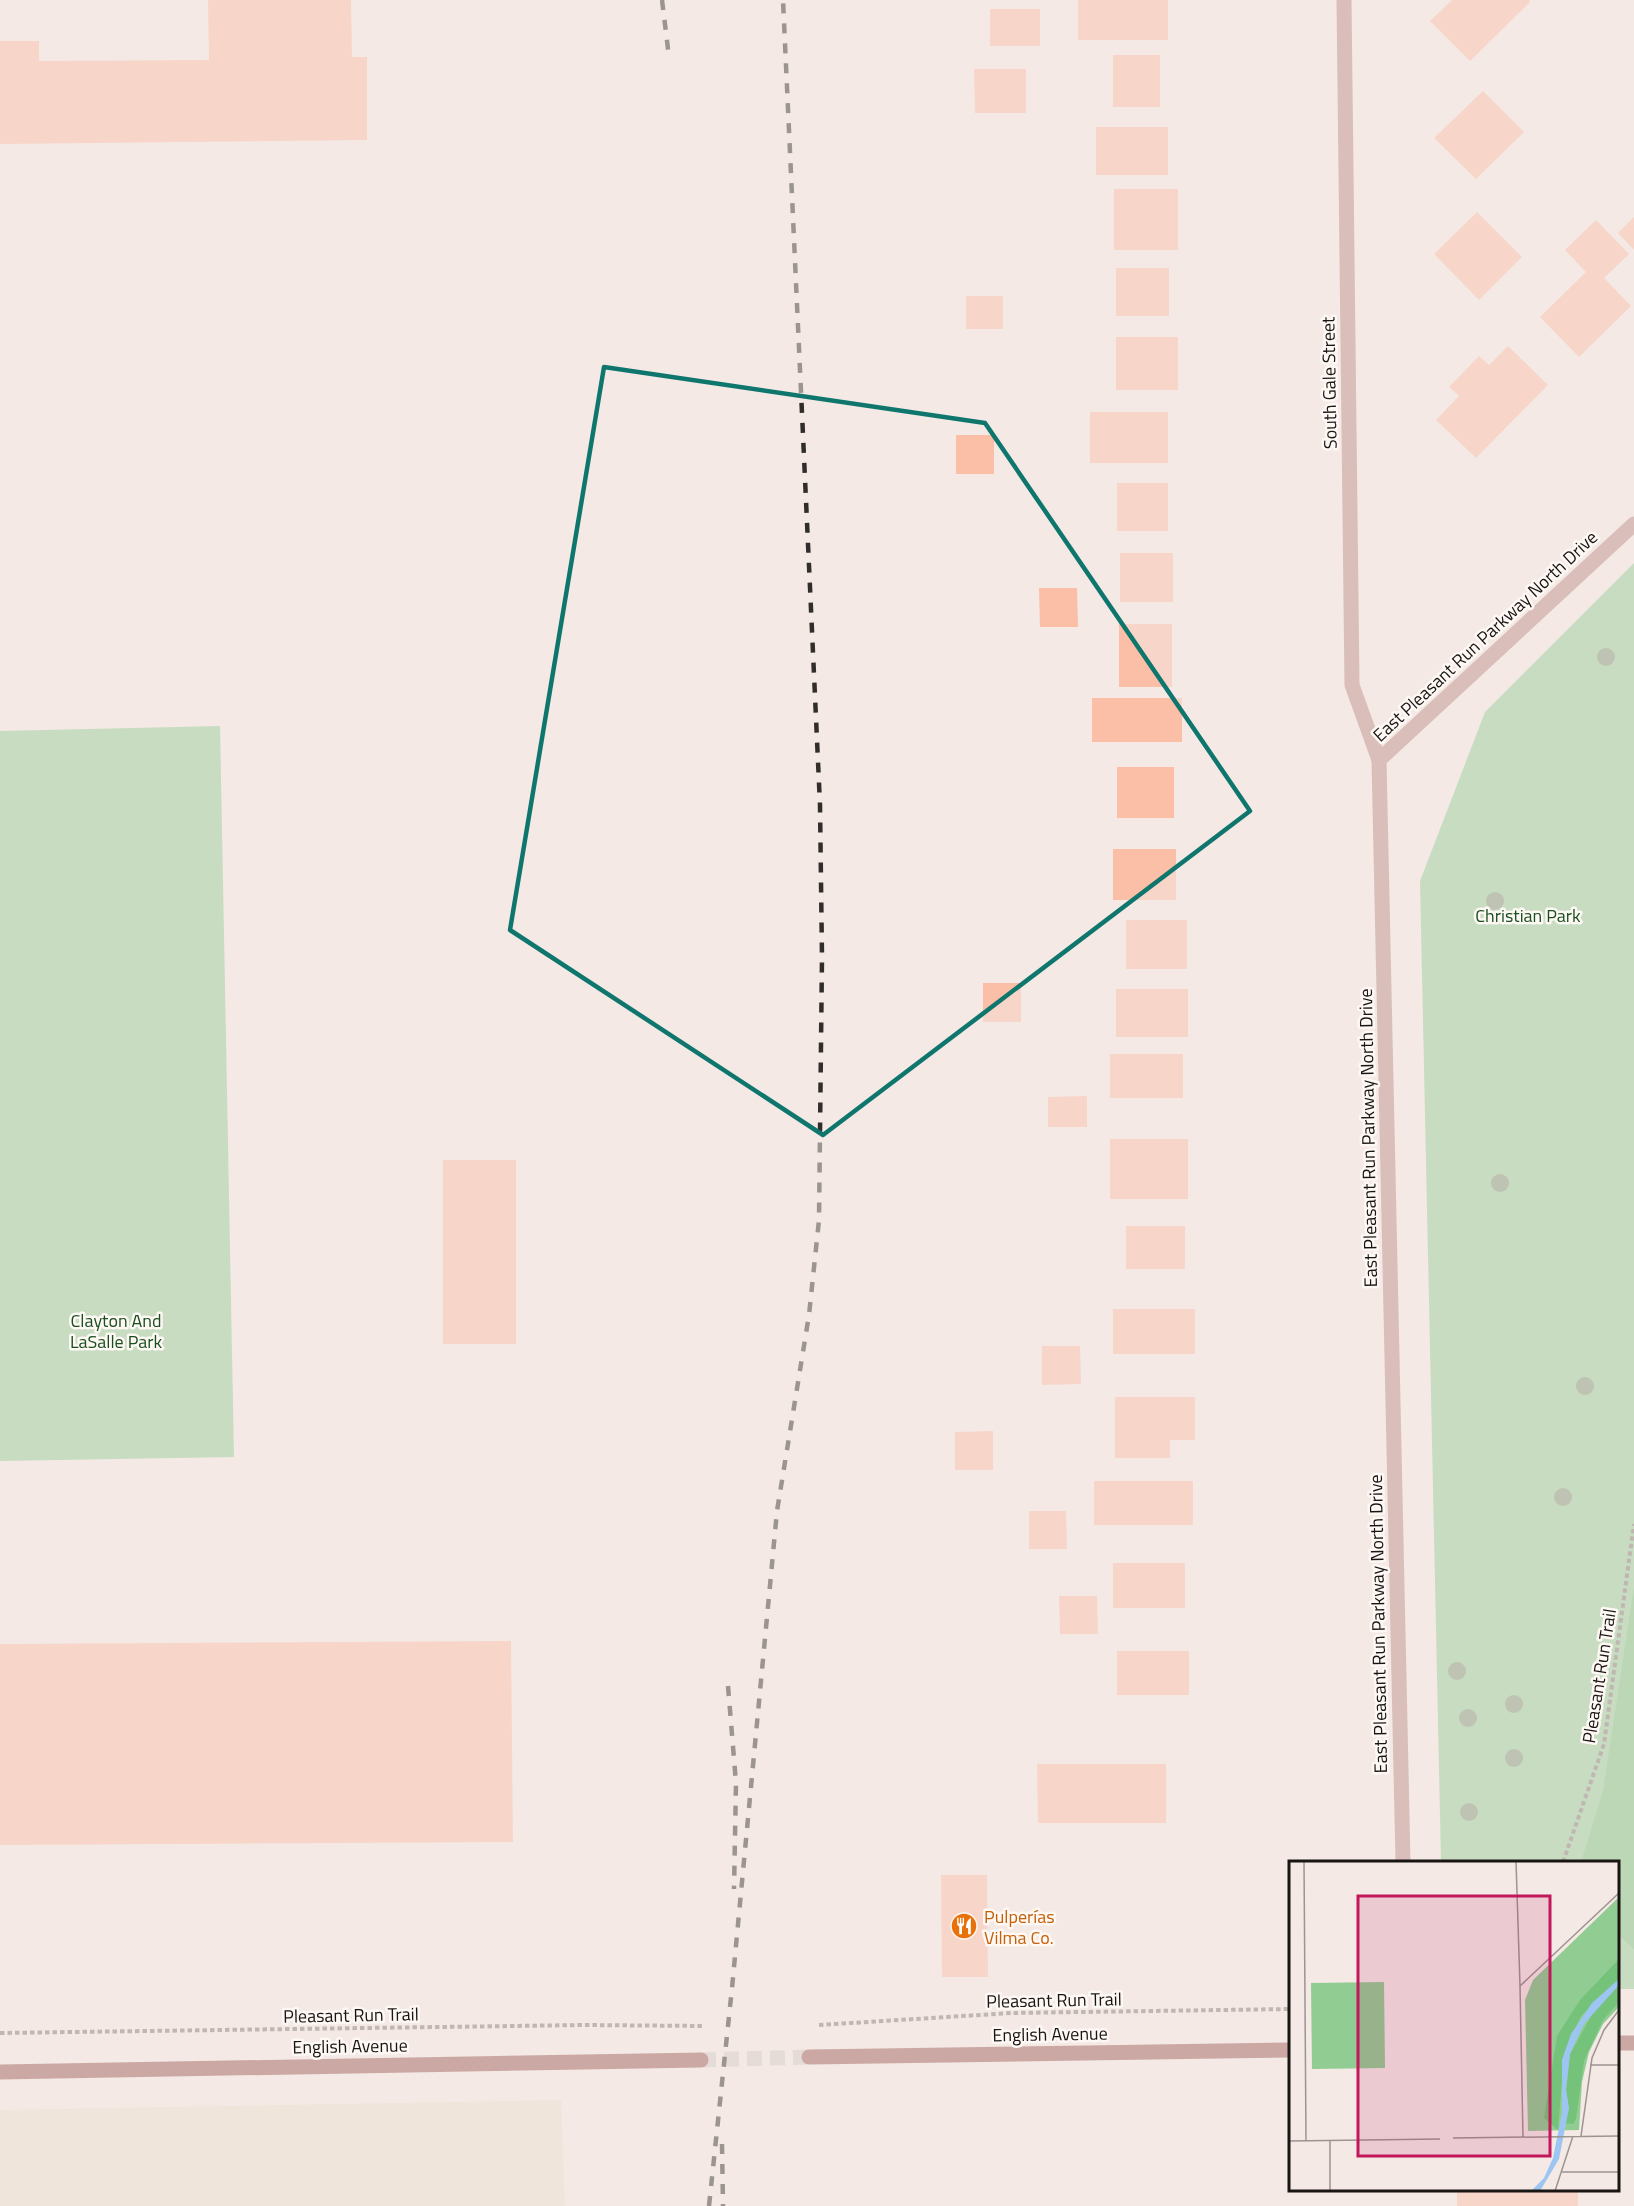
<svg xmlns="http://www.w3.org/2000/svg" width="1634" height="2206" font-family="'Titillium Web',sans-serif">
  <rect width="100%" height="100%" fill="#f4e9e5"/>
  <!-- commercial -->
  <polygon fill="#eae1cc" points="561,2100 565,2206 0,2206 0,2110"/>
  <!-- green -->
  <g fill="#91cd93">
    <polygon points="1634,563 1634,1989 1618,1989 1618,1862 1441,1862 1420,881 1485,712"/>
    <polygon points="220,726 234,1457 0,1461 0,731"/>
  </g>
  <!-- forest -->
  <polygon fill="#75c27a" points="1634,1587 1634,1949 1618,1935 1618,1862 1581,1862 1603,1791"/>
  <!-- building -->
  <g fill="#fabfa6">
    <polygon points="208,0 351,0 352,57 367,57 367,140 0,144 0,41 39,41 39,61 209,60"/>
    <rect x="1078" y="0" width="90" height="40"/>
    <polygon points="1452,0 1529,0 1530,2 1470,61 1430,21"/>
    <rect x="990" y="9" width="50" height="37"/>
    <rect x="1113" y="55" width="47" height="52"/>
    <polygon points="974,69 1026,69 1026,113 975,113"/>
    <polygon points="1483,91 1524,132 1476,179 1434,138"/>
    <rect x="1096" y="127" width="72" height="48"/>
    <rect x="1114" y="189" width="64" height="61"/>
    <polygon points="1477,212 1522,257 1479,300 1434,254"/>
    <polygon points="1634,217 1634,250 1618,233"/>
    <polygon points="1596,220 1629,254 1604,278 1631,306 1579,357 1540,317 1586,272 1565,250"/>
    <rect x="1116" y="268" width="53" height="48"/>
    <rect x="966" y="296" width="37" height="33"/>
    <rect x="1116" y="337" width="62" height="53"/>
    <polygon points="1508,346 1548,385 1476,458 1436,420 1459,396 1449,387 1479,356 1489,365"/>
    <rect x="1090" y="412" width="78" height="51"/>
    <rect x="956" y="435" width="38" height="39"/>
    <rect x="1117" y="483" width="51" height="48"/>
    <rect x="1120" y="553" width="53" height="49"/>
    <polygon points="1039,588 1077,588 1078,627 1040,627"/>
    <rect x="1119" y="624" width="53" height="63"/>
    <rect x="1092" y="698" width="90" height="44"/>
    <rect x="1117" y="767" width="57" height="51"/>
    <rect x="1113" y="849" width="63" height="51"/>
    <rect x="1126" y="920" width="61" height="49"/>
    <rect x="983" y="983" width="38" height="39"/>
    <rect x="1116" y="989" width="72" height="48"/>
    <rect x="1110" y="1054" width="73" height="44"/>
    <polygon points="1087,1096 1087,1127 1048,1127 1048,1097"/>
    <rect x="1110" y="1139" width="78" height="60"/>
    <rect x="443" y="1160" width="73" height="184"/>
    <rect x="1126" y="1226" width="59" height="43"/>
    <rect x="1113" y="1309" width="82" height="45"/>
    <polygon points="1042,1346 1080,1346 1081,1384 1042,1385"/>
    <polygon points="1115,1397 1195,1397 1195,1440 1170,1440 1170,1458 1115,1458"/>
    <polygon points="993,1431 993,1470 955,1470 955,1432"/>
    <rect x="1094" y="1481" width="99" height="44"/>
    <polygon points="1029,1511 1066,1511 1067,1549 1029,1549"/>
    <rect x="1113" y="1563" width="72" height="45"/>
    <polygon points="1059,1596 1097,1596 1098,1634 1060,1634"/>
    <polygon points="511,1641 513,1842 0,1845 0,1644"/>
    <rect x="1117" y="1651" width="72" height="44"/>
    <polygon points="1037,1764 1166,1764 1166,1823 1038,1823"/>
    <polygon points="941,1875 987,1875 988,1977 942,1977"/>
    <rect x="1457" y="2190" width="121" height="16"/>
  </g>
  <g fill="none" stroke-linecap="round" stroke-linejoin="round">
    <!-- secondary-tunnel -->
    <polyline stroke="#d3c9c6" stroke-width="15" stroke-dasharray="15 8" stroke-linecap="butt" points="701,2060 809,2057"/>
    <!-- path -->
    <g stroke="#817a77" stroke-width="4" stroke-dasharray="4.5 3" stroke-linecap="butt">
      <polyline points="1563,1862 1604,1744 1634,1524"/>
      <polyline points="819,2025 1011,2013 1290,2009"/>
      <polyline points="0,2033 585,2025 702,2026"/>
    </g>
    <!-- minor -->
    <g stroke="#b88a83" stroke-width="15">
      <polyline points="1344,0 1352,685 1379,760"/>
      <polyline points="1403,1862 1379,760 1634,524"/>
    </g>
    <!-- secondary -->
    <g stroke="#9a5a52" stroke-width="15">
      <polyline points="1618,2043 1634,2043"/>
      <polyline points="809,2057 1290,2050"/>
      <polyline points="0,2072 701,2060"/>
    </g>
    <!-- rail -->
    <g stroke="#312d2b" stroke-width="4.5" stroke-dasharray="10 10" stroke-linecap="butt">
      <polyline points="662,0 669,57"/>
      <polyline points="728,1686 736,1783 734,1889"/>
      <polyline points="722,2144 723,2206"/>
      <polyline points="709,2206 732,1988 777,1511 809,1315 819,1220 822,957 820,805 783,0"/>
    </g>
  </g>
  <!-- trees -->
  <g fill="#7c9478">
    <circle cx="1606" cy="657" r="9"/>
    <circle cx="1495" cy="901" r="9"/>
    <circle cx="1500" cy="1183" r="9"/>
    <circle cx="1585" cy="1386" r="9"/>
    <circle cx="1563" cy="1497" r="9"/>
    <circle cx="1457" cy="1671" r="9"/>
    <circle cx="1514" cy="1704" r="9"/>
    <circle cx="1468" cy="1718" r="9"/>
    <circle cx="1514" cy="1758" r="9"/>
    <circle cx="1469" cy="1812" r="9"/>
  </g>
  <!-- marked area -->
  <path d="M0 0H1634V2206H0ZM 604,367 L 985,423 L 1250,811 L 823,1135 L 510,930 Z" fill="#f4e9e5" fill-opacity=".55" fill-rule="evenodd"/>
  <path fill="none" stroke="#0f766e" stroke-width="4.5" stroke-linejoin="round" d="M 604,367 L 985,423 L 1250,811 L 823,1135 L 510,930 Z"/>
  <!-- icons -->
  <defs>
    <symbol id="restaurant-disc" viewBox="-11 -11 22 22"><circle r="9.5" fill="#e8710a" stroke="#fef8f5"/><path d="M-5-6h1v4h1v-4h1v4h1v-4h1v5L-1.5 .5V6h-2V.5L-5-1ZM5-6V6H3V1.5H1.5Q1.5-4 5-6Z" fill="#fff"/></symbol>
  </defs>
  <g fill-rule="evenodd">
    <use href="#restaurant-disc" x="949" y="1911" width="30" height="30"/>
  </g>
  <g text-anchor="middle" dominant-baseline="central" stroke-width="5" stroke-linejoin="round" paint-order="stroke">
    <!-- street labels -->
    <g font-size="18" fill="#181513" stroke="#fef8f5">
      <text transform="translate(1329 383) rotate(-91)">South Gale Street</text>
      <text transform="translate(1485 636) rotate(-43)">East Pleasant Run Parkway North Drive</text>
      <text transform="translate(1368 1138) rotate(-91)">East Pleasant Run Parkway North Drive</text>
      <text transform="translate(1378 1624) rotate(-91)">East Pleasant Run Parkway North Drive</text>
      <text transform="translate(1599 1676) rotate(-81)">Pleasant Run Trail</text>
      <text transform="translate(1054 2000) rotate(-1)">Pleasant Run Trail</text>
      <text transform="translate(351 2015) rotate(-1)">Pleasant Run Trail</text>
      <text transform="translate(1050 2034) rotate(-1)">English Avenue</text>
      <text transform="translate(350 2046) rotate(-1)">English Avenue</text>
    </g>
    <!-- park labels -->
    <g font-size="18" fill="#194e1f" stroke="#fef8f5">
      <text x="1528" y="915">Christian Park</text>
      <text x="116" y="1320">Clayton And<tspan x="116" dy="21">LaSalle Park</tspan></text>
    </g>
    <!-- food labels -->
    <g font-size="18" fill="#c56008" stroke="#fef8f5" text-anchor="start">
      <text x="984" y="1916">Pulperías<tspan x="984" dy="21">Vilma Co.</tspan></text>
    </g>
  </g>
  <!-- overview -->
  <g transform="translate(1289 1861)">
    <rect width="330" height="330" fill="#f4e9e5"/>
    <path d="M 330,36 L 330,146 L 314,163 L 300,191 L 293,221 L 290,269 L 239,270 L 236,139 L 244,119 ZM 95,121 L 96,207 L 23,208 L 22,122 Z" fill="#91cd93"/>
    <path d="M 330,98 L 330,118 L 292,155 L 275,193 L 269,269 L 255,257 L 268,175 L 291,139 ZM 330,124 L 330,141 L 314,159 L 295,200 L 287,258 L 284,263 L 275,262 L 280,247 L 277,230 L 281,193 L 309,143 Z" fill="#75c27a"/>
    <path d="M 330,118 L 330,124 L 295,163 L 281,193 L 277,229 L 280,247 L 270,298 L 251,330 L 242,330 L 255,317 L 264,297 L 273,252 L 273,199 L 282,173 L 303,142 Z" fill="#9dc5f1"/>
    <path fill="none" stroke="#9c9491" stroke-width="1.5" d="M 15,0 L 17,280M 227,0 L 231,125M 301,204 L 330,204M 292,275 L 303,197 L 315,169 L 330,149M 234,276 L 231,125 L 330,32M 164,277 L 330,275M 0,280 L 151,278M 41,280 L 41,330M 273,311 L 330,311M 266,330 L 284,275"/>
    <path fill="#c2185b" fill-opacity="0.15" stroke="#c2185b" stroke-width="3" d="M 69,35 L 261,35 L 261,295 L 69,295 Z"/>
    <rect width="330" height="330" fill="none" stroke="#181513" stroke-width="3"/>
  </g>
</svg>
